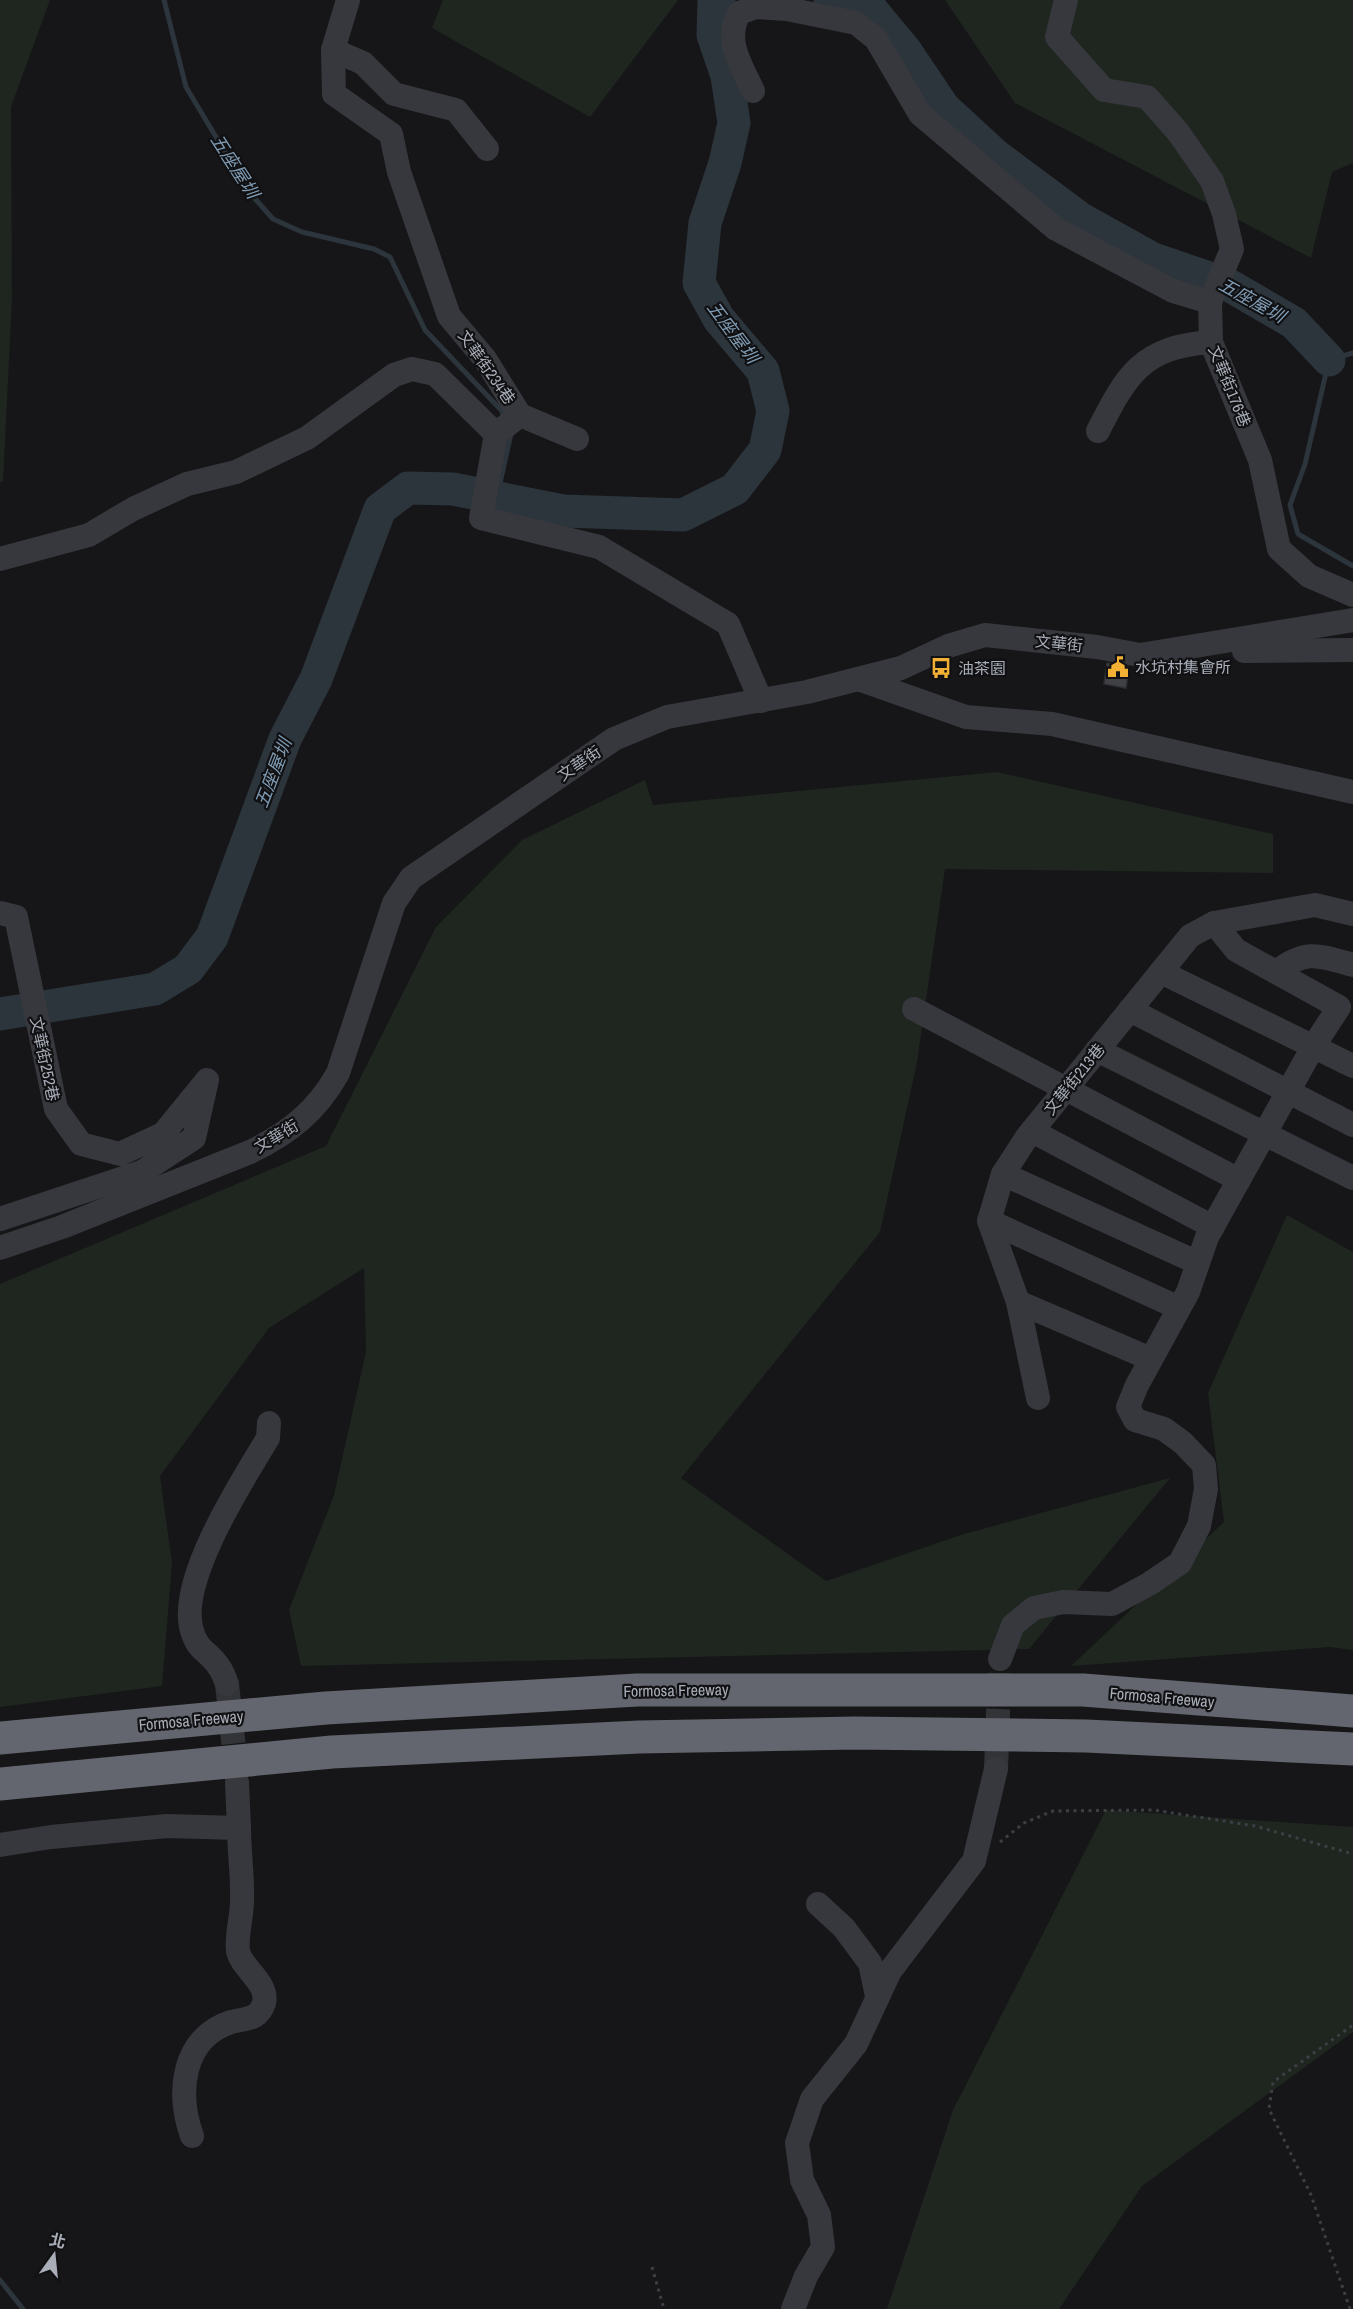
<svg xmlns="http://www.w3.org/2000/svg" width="1353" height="2309" font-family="'Archivo Narrow','Noto Sans TC',sans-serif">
  <rect width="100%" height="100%" fill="#161618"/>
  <!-- green -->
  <g fill="#1e261f">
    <polygon points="0,0 50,0 11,107 12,300 3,481 0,482"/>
    <polygon points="443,0 678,0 590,117 432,28"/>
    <polygon points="945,0 1353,0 1353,163 1332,172 1311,258 1015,103"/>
    <polygon points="997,772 1273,834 1273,873 945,869 917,1062 880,1232 681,1478 826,1581 964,1534 1170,1478 1029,1649 301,1666 289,1610 334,1495 366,1352 364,1268 269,1328 160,1476 172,1563 162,1686 0,1707 0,1284 326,1146 436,927 522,840 645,780 653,805"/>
    <polygon points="1287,1215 1353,1252 1353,1650 1330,1647 1071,1666 1224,1522 1208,1393"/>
    <polygon points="1106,1810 1353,1827 1353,2032 1142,2186 1059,2309 887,2309 953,2110"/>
  </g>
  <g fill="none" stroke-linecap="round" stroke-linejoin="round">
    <!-- stream -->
    <g stroke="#2c353c" stroke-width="5">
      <polyline points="164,0 186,87 249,192 273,219 302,232 374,249 390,257 425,330 501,410 506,420"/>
      <polyline points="1353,353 1329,360 1305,464 1290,505 1298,534 1353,566"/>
      <polyline points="498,492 511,434"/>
      <polyline points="0,2280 23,2309"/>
    </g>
    <!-- river -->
    <g stroke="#2c353c" stroke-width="33">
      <polyline points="830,0 870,8 905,50 944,108 995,155 1081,219 1153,259 1227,284 1294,323 1329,360"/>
      <polyline points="0,1014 155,989 188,969 212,937 285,739 316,679 380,509 408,488 453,489 563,511 683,515 735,489 765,450 773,411 763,371 719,319 699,283 705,223 725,163 734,123 727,76 713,35 714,2 719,0"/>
    </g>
  </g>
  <!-- building -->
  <polygon fill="#404145" stroke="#303034" stroke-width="1.5" points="1107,663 1129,667 1126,688 1104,684"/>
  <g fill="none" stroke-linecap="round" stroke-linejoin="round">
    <!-- minor-tunnel -->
    <g stroke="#333438" stroke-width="24" stroke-dasharray="24 12" stroke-linecap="butt">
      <polyline points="227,1684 237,1777"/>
      <polyline points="996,1769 1000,1659"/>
    </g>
    <!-- path -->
    <g stroke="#3d3f44" stroke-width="3" stroke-dasharray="3 4.5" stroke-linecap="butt">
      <polyline points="1000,1842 1024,1823 1053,1811 1154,1810 1255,1826 1353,1854"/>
      <polyline points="652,2267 664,2309"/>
      <polyline points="1350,2309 1311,2195 1269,2109 1273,2082 1353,2025"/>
    </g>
    <!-- minor -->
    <g stroke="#37383d" stroke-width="24">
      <polyline points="348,0 333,50 334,94 391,134 399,172 449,316 485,359 520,415 496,434 481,518 599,547 728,624 761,701"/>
      <polyline points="1066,0 1057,37 1104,90 1147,97 1178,132 1212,181 1224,214 1232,249 1210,302 1211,342 1260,460 1279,549 1309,576 1353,595"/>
      <polyline points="333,50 363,63 394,94 456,110 487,149"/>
      <path d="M 753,91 C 741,65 724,41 739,13 L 756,7 L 787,9 L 856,23 L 876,39 L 920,114 L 1056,229 L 1173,291 L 1210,302"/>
      <polyline points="520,415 577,439"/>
      <path d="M 1098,431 C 1127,374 1142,347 1211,342"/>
      <polyline points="0,559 89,535 133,509 187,484 236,472 307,438 394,375 412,369 435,374 496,434"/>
      <polyline points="1244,651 1353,650"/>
      <polyline points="858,679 966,717 1052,724 1353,792"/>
      <polyline points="0,913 16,917 56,1109 81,1144 120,1154 163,1134 207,1080 194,1138 142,1172 0,1219"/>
      <polyline points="1161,972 1353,1066"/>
      <path d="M 1276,972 C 1306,949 1318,955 1353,965"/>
      <polyline points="914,1009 1239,1180"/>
      <polyline points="1130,1010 1353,1125"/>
      <polyline points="1097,1050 1353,1178"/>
      <polyline points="1032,1131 1213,1227"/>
      <polyline points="1003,1174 1198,1263"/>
      <polyline points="989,1221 1179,1308"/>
      <path d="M 0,1248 L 62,1227 L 250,1152 C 289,1133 317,1111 338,1073 L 394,903 L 411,878 L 614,739 L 667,717 L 807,692 L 901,668 L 948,646 L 985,635 L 1097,647 L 1140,655 L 1353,620"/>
      <polyline points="1018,1302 1151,1359"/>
      <polyline points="1038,1398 1018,1302 989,1221 1003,1174 1027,1137 1190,936 1214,923 1315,905 1353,914"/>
      <polyline points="1000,1659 1013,1625 1034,1608 1063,1602 1112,1604 1149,1584 1180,1563 1199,1526 1206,1489 1204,1465 1183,1443 1164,1429 1135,1420 1128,1407 1137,1385 1188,1292 1207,1237 1313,1047 1339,1007 1236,950 1214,923"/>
      <path d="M 227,1684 C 225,1679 223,1672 219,1667 C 208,1650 197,1652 191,1627 C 180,1577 242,1481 268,1438 L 269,1423"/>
      <polyline points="0,1845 51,1837 167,1826 239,1828 237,1782"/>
      <polyline points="818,1904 844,1928 870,1963 877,1996"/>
      <path d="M 192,2136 C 177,2094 181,2038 231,2022 C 245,2018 258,2021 264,2003 C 269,1983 241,1968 238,1951 C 236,1935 242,1917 242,1901 C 243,1877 239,1852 239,1828"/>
      <polyline points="793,2309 806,2276 823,2247 819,2215 802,2180 797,2143 812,2099 856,2044 890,1971 974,1861 996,1769"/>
    </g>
    <!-- highway -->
    <g stroke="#63666e" stroke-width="33">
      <polyline points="0,1738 326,1708 637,1690 1083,1690 1353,1711"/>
      <polyline points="0,1784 332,1752 639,1737 855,1733 1086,1736 1353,1749"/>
    </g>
  </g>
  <!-- icons -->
  <defs>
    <symbol id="civic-bare" viewBox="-9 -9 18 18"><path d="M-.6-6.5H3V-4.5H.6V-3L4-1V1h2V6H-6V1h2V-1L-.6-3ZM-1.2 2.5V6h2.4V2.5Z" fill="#f2b134" stroke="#111113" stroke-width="2.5" paint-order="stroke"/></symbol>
    <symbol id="bus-bare" viewBox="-9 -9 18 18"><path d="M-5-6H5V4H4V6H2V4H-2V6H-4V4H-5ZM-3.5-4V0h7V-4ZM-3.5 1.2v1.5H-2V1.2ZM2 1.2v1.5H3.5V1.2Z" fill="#f2b134" stroke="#111113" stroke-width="2.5" paint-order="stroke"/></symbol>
  </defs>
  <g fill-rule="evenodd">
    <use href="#civic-bare" x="1103" y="652" width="30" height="30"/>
    <use href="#bus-bare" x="926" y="653" width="30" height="30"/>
  </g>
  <g text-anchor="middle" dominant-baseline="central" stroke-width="4.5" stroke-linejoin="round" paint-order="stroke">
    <!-- street labels -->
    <g font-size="16" fill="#a8adb8" stroke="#111113">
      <text transform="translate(487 367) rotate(55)">文華街234巷</text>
      <text transform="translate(1230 386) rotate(68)">文華街176巷</text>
      <text transform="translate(1059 643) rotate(6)">文華街</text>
      <text transform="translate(579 763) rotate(-34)">文華街</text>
      <text transform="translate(45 1059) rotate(78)">文華街252巷</text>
      <text transform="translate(1074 1079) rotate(-51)">文華街213巷</text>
      <text transform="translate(276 1136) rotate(-31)">文華街</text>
      <text transform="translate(676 1690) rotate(-1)">Formosa Freeway</text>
      <text transform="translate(1162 1697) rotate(5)">Formosa Freeway</text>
      <text transform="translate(191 1720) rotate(-5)">Formosa Freeway</text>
    </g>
    <!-- poi labels -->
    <g font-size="16" fill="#a8adb8" stroke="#111113" text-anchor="start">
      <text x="1135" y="667">水坑村集會所</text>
      <text x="958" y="668">油茶園</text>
    </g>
    <!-- water labels -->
    <g font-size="18" font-style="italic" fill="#7f9bb3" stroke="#111113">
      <text transform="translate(235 166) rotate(57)">五座屋圳</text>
      <text transform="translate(1252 300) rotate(29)">五座屋圳</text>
      <text transform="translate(733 332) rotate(53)">五座屋圳</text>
      <text transform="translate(273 773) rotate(-69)">五座屋圳</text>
    </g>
  </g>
  <!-- north arrow -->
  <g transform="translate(54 2255) rotate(15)" stroke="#111113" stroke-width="4.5" paint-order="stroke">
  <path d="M0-4.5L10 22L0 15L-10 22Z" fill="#a8adb8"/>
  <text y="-9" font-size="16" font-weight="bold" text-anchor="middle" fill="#a8adb8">北</text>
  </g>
</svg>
